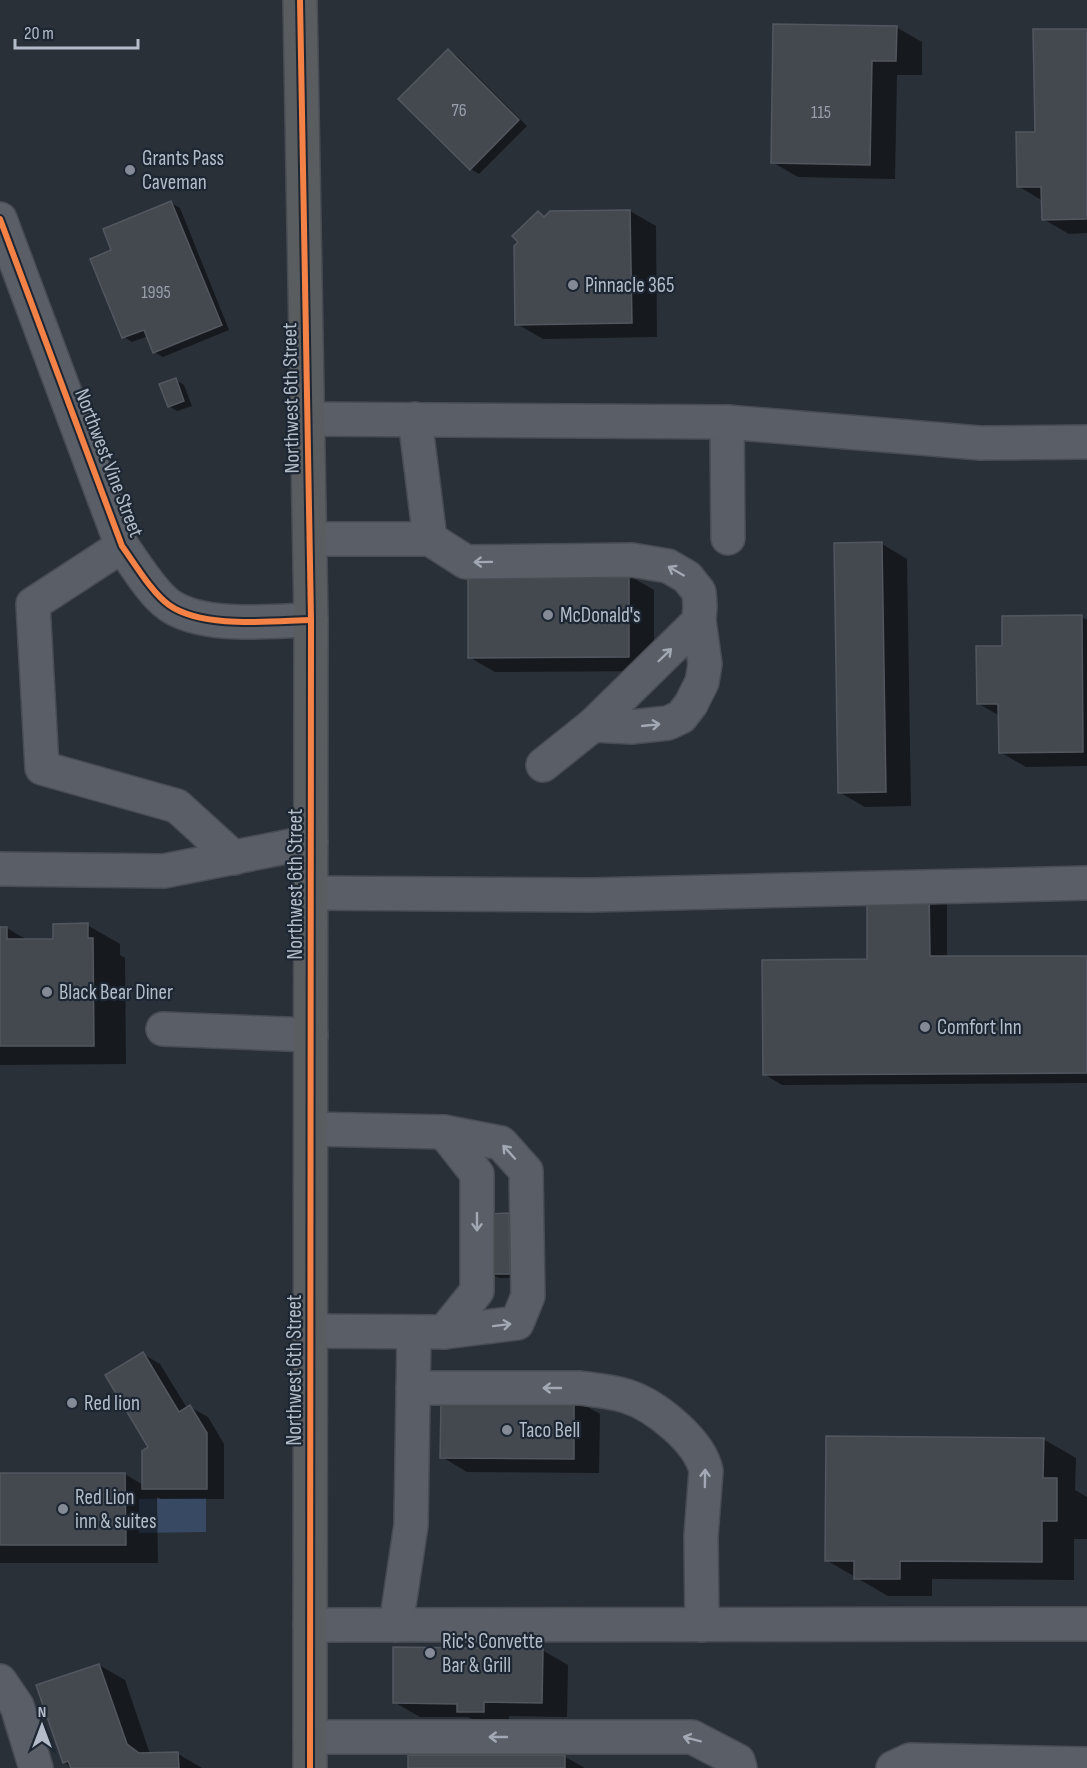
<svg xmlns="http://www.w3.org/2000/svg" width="1087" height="1768" font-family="'Sofia Sans Condensed',sans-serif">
  <rect width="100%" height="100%" fill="#2a3038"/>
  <!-- water -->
  <polygon fill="#384963" points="206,1498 206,1532 139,1533 139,1499"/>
  <!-- shadow -->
  <g fill="#0007">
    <polygon points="896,27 922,42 922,75 897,75 895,179 798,177 772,162"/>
    <polygon points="1087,30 1087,233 1069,234 1043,219 1043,201 1018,186 1037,133"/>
    <polygon points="449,51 457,56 527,126 479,174 471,169"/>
    <polygon points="171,203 180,208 229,330 163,357 154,352 148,336 132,342 124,337"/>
    <polygon points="630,211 656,226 657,337 543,339 517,324 538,213 545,217"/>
    <polygon points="176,380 184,385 192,406 177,411 169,406"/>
    <polygon points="882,544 907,559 911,806 865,807 839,792"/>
    <polygon points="628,575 654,590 654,671 495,672 469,657"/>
    <polygon points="1081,617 1087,620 1087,766 1026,767 1000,752 1000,716 979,704 1004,648"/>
    <polygon points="868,889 947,899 947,958 1087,957 1087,1083 782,1085 764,1074 869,961"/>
    <polygon points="87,925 120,944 120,955 125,958 126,1064 0,1065 0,928 7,928 27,940 55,940"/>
    <polygon points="509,1215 518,1220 518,1278 499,1278 490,1274"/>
    <polygon points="143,1354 160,1364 187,1408 190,1407 208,1417 224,1444 224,1499 161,1499 157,1497 158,1563 0,1563 0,1475 125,1474 143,1485 150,1447"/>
    <polygon points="574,1399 600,1414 599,1473 467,1472 442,1457"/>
    <polygon points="1043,1439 1076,1458 1075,1490 1087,1497 1087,1539 1074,1539 1074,1580 932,1579 932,1596 888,1596 826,1560"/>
    <polygon points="542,1650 568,1665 567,1717 509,1716 509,1726 484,1726 468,1717 420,1717 394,1702"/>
    <polygon points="99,1665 125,1680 150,1754 178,1754 202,1768 72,1768 64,1762"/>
    <polygon points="565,1757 585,1768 409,1768"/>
  </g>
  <!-- building -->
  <g fill="#444950" stroke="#52575f" stroke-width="1.5">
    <polygon points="773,24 897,26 896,61 872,61 870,165 771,163"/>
    <polygon points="1033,29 1087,29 1087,219 1042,220 1041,187 1017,187 1016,132 1035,132"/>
    <polygon points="448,49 519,120 470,170 398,99"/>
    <polygon points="171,201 222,325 153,353 144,330 122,338 90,259 111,250 103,229"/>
    <polygon points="630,210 632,323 515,325 514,246 518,242 512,236 538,211 544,217 550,211"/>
    <polygon points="176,378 184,401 168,407 159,384"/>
    <polygon points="882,542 886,792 838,793 834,543"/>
    <polygon points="468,573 629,573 629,657 468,658"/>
    <polygon points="1082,615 1083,752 999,753 998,704 977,704 976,646 1002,646 1002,616"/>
    <polygon points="867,888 929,888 930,956 1087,956 1087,1073 763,1075 762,960 867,959"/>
    <polygon points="88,923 88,938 93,938 94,1046 0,1046 0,927 7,927 7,939 53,939 53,924"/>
    <polygon points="509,1213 510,1274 488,1274 488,1214"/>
    <polygon points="143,1352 179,1412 190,1405 207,1433 207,1489 142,1489 142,1451 148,1447 105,1375"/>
    <polygon points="574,1398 574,1459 440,1458 441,1401"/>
    <polygon points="826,1436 1044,1438 1043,1478 1057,1478 1057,1521 1042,1521 1042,1562 900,1561 900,1579 854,1579 854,1561 825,1561"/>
    <polygon points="0,1473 125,1473 126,1545 0,1545"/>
    <polygon points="393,1647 543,1649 542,1703 484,1702 484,1712 457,1712 457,1704 393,1703"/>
    <polygon points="99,1664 127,1744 139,1753 178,1752 179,1768 71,1768 68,1761 63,1763 36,1685"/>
    <rect x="408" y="1755" width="157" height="13"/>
  </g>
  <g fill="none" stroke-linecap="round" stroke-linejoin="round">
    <defs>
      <g id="minor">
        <path d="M 0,219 L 122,546 C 135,564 152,593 169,605 C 203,629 271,621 311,620"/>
        <polyline points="307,419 727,422 728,538"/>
        <polyline points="415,419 430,539"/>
        <polyline points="727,422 980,443 1087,442"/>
        <polyline points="310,539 430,539 466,562 632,560 668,566 687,577 699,592 700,606 699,621 705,664 702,682 691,704 681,717 668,723 631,727 593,725 543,765"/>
        <polyline points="122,546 33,604 42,768 177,806 234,858"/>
        <polyline points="593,725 699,621"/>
        <polyline points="0,869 164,871 311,842"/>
        <polyline points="311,893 591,895 1087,883"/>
        <polyline points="163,1029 311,1035"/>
        <polyline points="444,1132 477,1174 477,1291 444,1332"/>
        <polyline points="310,1331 444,1332 517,1323 528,1296 526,1171 501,1143 444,1132 311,1129"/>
        <path d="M 413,1388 L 580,1388 C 596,1390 611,1391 626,1396 C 655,1405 700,1441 706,1471 L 701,1536 L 702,1625"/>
        <polyline points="310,1625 1087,1624"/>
        <polyline points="396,1625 411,1525 414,1332"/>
        <polyline points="0,1681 17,1706 36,1768"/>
        <polyline points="310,1737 692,1737 738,1761 740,1768"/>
        <polyline points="893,1768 910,1760 1087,1764"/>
      </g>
      <polyline id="highway" points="300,0 311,620 310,1768"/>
    </defs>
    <!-- minor casing -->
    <use href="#minor" stroke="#484c53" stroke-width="36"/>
    <!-- highway casing -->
    <use href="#highway" stroke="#474c53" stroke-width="36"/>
    <!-- minor -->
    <use href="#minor" stroke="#5a5e66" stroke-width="33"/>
    <!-- highway -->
    <use href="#highway" stroke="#5a5d60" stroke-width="33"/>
    <defs>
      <g id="cycleway">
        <polyline points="300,0 311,620 310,1768"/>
        <path d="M 0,219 L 122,546 C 135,564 152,593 169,605 C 203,629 271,621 311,620"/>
      </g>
    </defs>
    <!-- cycleway casing -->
    <use href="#cycleway" stroke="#1d2633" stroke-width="10"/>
    <!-- cycleway -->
    <use href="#cycleway" stroke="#f48246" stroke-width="6"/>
  </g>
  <!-- one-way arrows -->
  <defs><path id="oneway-shaft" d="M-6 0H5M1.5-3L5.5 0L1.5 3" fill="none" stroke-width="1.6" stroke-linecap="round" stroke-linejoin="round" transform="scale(1.5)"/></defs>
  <g stroke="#a2a9b5">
    <use href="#oneway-shaft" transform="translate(483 562) rotate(179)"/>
    <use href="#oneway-shaft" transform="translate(676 571) rotate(-150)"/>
    <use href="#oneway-shaft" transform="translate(665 655) rotate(-44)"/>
    <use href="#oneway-shaft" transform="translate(651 725) rotate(-6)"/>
    <use href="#oneway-shaft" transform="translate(509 1152) rotate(-132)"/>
    <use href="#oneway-shaft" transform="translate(477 1222) rotate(90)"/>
    <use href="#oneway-shaft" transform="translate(502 1325) rotate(-7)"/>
    <use href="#oneway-shaft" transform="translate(552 1388) rotate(-180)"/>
    <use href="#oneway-shaft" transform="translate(705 1478) rotate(-89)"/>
    <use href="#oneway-shaft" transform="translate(498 1737) rotate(180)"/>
    <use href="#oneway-shaft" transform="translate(692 1739) rotate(-165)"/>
  </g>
  <!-- markers -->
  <g fill="#848b96" stroke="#1d2633" stroke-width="2">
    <circle cx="130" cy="170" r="6"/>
    <circle cx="573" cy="285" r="6"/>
    <circle cx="548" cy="615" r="6"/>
    <circle cx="47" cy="992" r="6"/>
    <circle cx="925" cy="1027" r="6"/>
    <circle cx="72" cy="1403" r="6"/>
    <circle cx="507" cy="1430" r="6"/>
    <circle cx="63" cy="1509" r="6"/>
    <circle cx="430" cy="1653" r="6"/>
  </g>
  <g text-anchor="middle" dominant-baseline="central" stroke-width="4.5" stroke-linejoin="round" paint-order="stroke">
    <!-- number labels -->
    <g font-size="18" fill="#989fab">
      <text x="459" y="110">76</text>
      <text x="821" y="112">115</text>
      <text x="156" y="292">1995</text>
    </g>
    <!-- poi labels -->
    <g font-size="21" fill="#b4bcc9" stroke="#1d2633" text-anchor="start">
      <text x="142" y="158">Grants Pass<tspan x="142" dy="24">Caveman</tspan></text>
      <text x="585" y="285">Pinnacle 365</text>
      <text x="560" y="615">McDonald's</text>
      <text x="59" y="992">Black Bear Diner</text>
      <text x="937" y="1027">Comfort Inn</text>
      <text x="84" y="1403">Red lion</text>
      <text x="519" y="1430">Taco Bell</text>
      <text x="75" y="1497">Red Lion<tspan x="75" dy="24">inn &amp; suites</tspan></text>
      <text x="442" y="1641">Ric's Convette<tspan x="442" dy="24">Bar &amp; Grill</tspan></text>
    </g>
    <!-- street labels -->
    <g font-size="21" fill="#b4bcc9" stroke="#1d2633">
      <text transform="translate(291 398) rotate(-91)">Northwest 6th Street</text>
      <text transform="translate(109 463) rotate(69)">Northwest Vine Street</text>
      <text transform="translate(295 884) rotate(-90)">Northwest 6th Street</text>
      <text transform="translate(294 1370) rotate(-90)">Northwest 6th Street</text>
    </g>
  </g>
  <!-- north arrow -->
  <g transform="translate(42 1726)" stroke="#1d2633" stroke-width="4.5" paint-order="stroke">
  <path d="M0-4.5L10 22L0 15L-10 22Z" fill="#b4bcc9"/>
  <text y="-9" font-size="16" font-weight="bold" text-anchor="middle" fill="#b4bcc9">N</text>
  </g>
  <!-- scale -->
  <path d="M15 39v9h123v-9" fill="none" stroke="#b4bcc9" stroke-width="3"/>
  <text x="24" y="39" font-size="18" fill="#b4bcc9" stroke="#1d2633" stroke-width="4.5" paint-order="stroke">20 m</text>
</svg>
